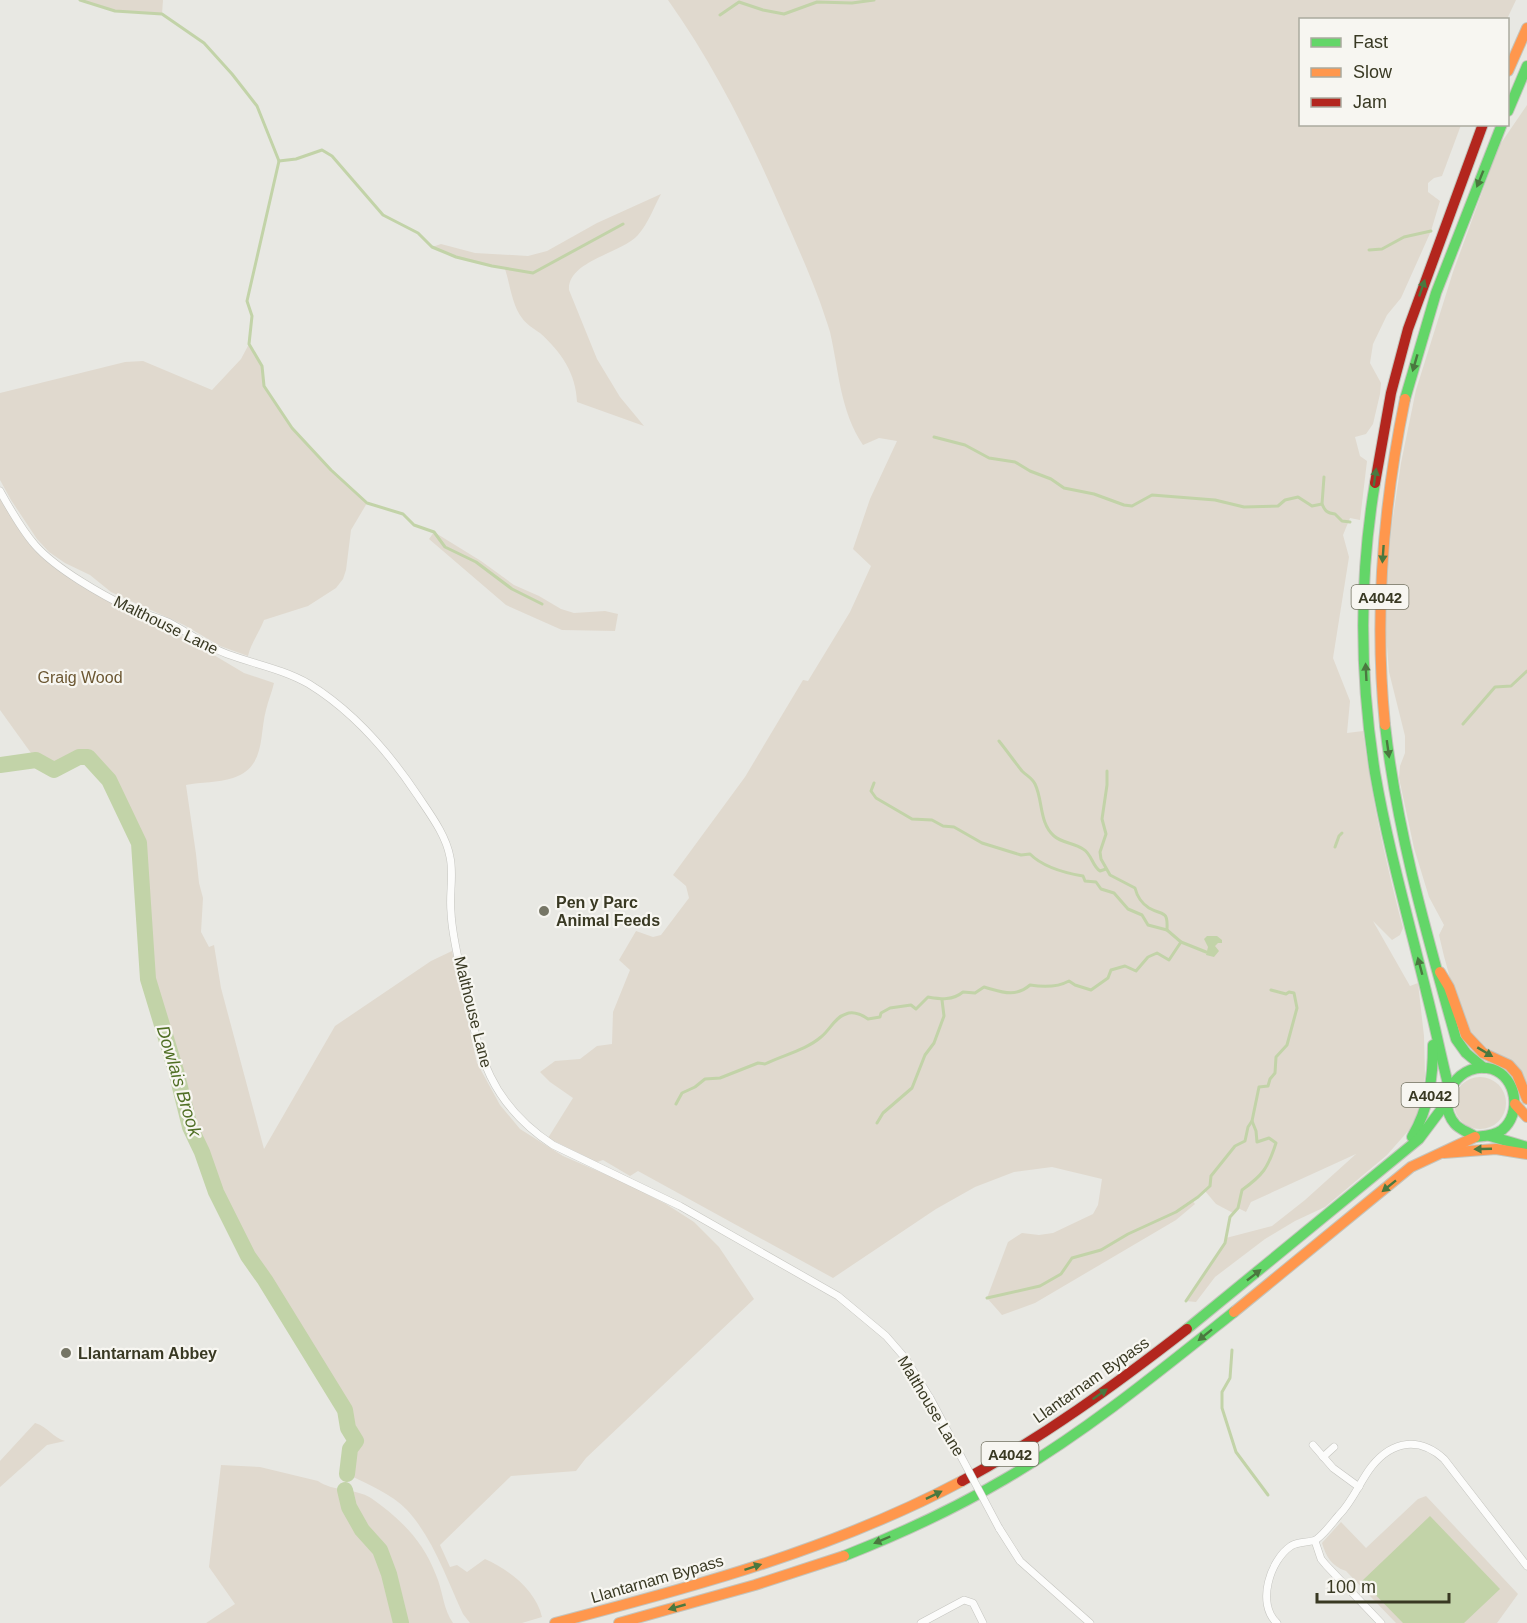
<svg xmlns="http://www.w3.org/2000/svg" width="1527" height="1623" font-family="Helvetica,sans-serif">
  <rect width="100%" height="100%" fill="#e8e8e3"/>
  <!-- green -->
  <g fill="#e0d9ce">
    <polygon points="80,0 163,0 162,14 115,11"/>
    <path d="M 668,0 L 1516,0 L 1507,19 L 1300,20 L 1300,124 L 1461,125 L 1442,176 L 1434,178 L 1428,183 L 1428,192 L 1440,201 L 1431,231 L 1401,298 L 1387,315 L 1373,344 L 1370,363 L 1381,383 L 1380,394 L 1373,424 L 1366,434 L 1355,437 L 1360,456 L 1367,461 L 1360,520 L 1350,518 L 1343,535 L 1349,557 L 1333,658 L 1350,701 L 1347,733 L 1363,731 C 1371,797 1386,863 1403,928 L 1400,935 L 1392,940 L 1373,921 L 1410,986 L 1418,983 L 1424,1036 L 1425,1076 L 1421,1107 L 1409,1130 L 1387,1155 L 1325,1207 L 1295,1221 L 1265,1239 L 1215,1277 L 1196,1302 L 1186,1301 L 1225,1243 L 1226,1238 L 1272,1226 L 1305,1200 L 1356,1154 L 1251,1202 L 1246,1212 L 1238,1208 L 1233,1213 L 1216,1204 L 1205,1191 L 1192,1200 L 1195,1204 L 1176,1220 L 1035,1303 L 1002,1315 L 987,1298 L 1008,1242 L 1022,1233 L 1039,1235 L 1053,1233 L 1093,1214 L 1098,1205 L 1102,1179 L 1052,1167 L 1014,1172 L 975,1187 L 936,1209 L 833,1278 L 638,1171 L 630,1176 L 603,1160 L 597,1162 L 548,1138 L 573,1098 L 550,1082 L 540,1072 L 555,1061 L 580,1059 L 597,1046 L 612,1044 L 613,1012 L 630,970 L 619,960 L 636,931 L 653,937 L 661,935 L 689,898 L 686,886 L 673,875 L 745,777 L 803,680 L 808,681 L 850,612 L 871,566 L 853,549 L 870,499 L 897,441 L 879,438 L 863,445 C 840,411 839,371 830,332 C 827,322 823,311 820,302 C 807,267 792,234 777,200 C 747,131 712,62 668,0 Z"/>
    <path d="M 1527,105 L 1527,1085 C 1517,1054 1486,1056 1470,1033 C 1467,1028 1465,1021 1463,1016 C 1453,990 1445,963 1439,935 L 1444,925 L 1429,897 L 1414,848 L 1399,778 L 1400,766 L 1405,753 L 1405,736 L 1389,672 L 1386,633 L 1387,575 L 1392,524 L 1401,463 L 1416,390 L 1453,272 L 1499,146 Z"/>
    <path d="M 661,194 C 654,207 648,224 638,235 C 622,253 567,261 569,290 L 597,359 L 620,397 L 644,426 L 577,402 C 576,373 561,352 540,333 C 534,329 526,324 522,318 C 512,305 510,284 505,269 L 456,257 L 432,247 L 441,244 L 475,253 L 528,256 L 547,251 L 597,223 Z"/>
    <path d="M 249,344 L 262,366 L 264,386 L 292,428 L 331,470 L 367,503 L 351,530 L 346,570 L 343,579 L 336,588 L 308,606 L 264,620 C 259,633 251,643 248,656 L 220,646 L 184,625 L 111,592 L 90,575 L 65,563 L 49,552 L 37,539 L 11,500 L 0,480 L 0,393 L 125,362 L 143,361 L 212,390 L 241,359 Z"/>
    <path d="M 0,499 L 35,551 L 53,565 L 125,611 L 187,639 L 244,673 L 274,683 C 272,692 268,701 266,710 C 259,736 266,767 233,778 C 218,783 201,782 186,785 L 196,854 L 199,883 L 203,898 L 201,932 L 209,947 L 214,945 L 221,988 L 264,1149 L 335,1026 L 431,961 L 452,951 L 477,1063 L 500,1105 L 520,1129 L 563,1156 L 623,1182 L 666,1204 L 694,1222 L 719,1247 L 754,1299 L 586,1458 L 576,1471 L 511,1476 L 440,1545 L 450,1567 L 457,1565 L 467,1572 L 485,1559 C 510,1570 536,1591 542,1617 L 522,1623 L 470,1623 L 463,1614 C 447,1580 433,1538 407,1510 C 392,1494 367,1484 347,1474 L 350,1449 L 356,1441 L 348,1428 L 345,1410 L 265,1280 L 248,1256 L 216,1192 L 202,1152 L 190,1127 L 176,1071 L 148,979 L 139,843 L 109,780 L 88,757 L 79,757 L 54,770 L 36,760 L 0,710 Z"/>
    <polygon points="434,532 481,561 514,585 539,596 561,609 574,613 605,611 618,614 615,631 562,630 506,605 429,539"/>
    <circle cx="1480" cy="1103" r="26"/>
    <path d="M 35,1423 C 47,1426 53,1438 65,1441 L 47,1445 L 0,1487 L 0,1461 Z"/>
    <path d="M 221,1465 L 260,1467 L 318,1481 C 334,1492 355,1488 371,1498 C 401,1519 423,1541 436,1575 C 443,1591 443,1609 453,1623 L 206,1623 L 235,1604 L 209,1567 Z"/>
    <path d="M 1426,1496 L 1518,1594 L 1497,1623 L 1396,1623 L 1346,1571 C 1331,1566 1326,1556 1322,1543 L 1341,1522 L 1366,1548 L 1418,1499 Z"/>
  </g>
  <!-- water -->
  <g fill="#c2d3a8">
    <polygon points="1207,936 1217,936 1222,940 1222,943 1218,943 1215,946 1219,951 1214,957 1206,955 1208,947 1204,939"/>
    <polygon points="1430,1516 1500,1589 1464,1623 1403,1623 1362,1581"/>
  </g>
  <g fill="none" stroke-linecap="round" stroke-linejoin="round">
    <!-- stream -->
    <g stroke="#c2d3a8" stroke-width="3">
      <polyline points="80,0 115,11 162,14 204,43 232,74 257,106 279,161 296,159 322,150 332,156 383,215 418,233 432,247 456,257 492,266 533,273 623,224"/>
      <polyline points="720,15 739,2 763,10 784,14 817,2 852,3 874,0"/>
      <polyline points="279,161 247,301 252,316 249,344 262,366 264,386 292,428 331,470 367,503 403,514 414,525 434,532 445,547 476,562 512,589 542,604"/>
      <polyline points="1369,250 1382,249 1404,237 1431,231"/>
      <path d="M 934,437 L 965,445 L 989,458 L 1015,462 L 1030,471 L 1051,479 L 1064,488 L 1094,494 L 1124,505 L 1132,506 L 1152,495 L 1215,500 L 1244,507 L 1278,506 L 1285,500 L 1298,497 L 1312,506 L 1322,504 C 1325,511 1327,513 1335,514 L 1342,521 L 1350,522"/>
      <polyline points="1322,504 1324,477"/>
      <polyline points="1463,724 1495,687 1511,686 1527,671"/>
      <path d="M 999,741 C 1007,751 1014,761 1022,771 C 1027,776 1032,778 1035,784 C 1043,800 1039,823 1054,836 C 1062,843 1074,843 1083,849 C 1092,854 1092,866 1100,871 L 1106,869"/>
      <path d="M 1107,771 L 1107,785 L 1102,819 L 1106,834 L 1100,852 L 1101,859 L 1110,875 L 1135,888 C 1137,896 1141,903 1149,908 C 1163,916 1168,909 1167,930"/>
      <path d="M 874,783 L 871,791 L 876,798 L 912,819 L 932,820 L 943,826 L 954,827 L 982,843 L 1021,855 L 1030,854 C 1043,867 1065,873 1083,876 L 1085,881 L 1096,882 L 1101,889 L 1114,893 L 1128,909 L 1142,915 L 1148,925 L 1167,930 L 1181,942 L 1206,952"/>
      <polyline points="1335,847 1339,836 1342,833"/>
      <path d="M 676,1104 L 682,1093 L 695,1087 L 705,1079 L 720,1078 L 758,1063 L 765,1064 C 783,1055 806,1050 821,1037 C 830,1030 835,1017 846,1014 C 853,1011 862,1015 868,1019 L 880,1017 L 881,1013 L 890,1008 L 911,1005 L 916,1009 L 928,997 C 941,999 952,1001 963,992 L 975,993 L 984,987 C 1002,992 1015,998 1030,985 C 1042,987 1058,987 1069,981 L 1075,985 L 1091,990 L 1108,978 L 1111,970 L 1125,966 L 1136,971 L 1148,957 L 1157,953 L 1169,960 L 1181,942"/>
      <polyline points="877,1123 883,1113 912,1088 925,1055 934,1043 944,1016 942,1000"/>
      <polyline points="987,1298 1040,1286 1061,1274 1072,1258 1101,1250 1128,1234 1176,1212 1198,1197 1210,1186 1211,1176 1235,1146 1245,1141 1248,1127 1252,1121"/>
      <path d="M 1186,1301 L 1225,1243 L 1230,1217 L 1238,1208 L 1242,1190 C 1263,1175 1268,1168 1276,1143 L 1269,1138 L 1257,1142 L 1256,1131 L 1252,1121 L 1259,1087 L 1268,1086 L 1270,1079 L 1275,1073 L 1276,1057 L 1287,1045 L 1297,1008 L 1294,993 L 1289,992 L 1286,994 L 1271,990"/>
      <polyline points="1232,1350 1230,1378 1222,1392 1222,1408 1236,1452 1268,1495"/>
    </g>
    <!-- river -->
    <g stroke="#c2d3a8" stroke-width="16">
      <polyline points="0,765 36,760 54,770 79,757 88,757 109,780 139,843 148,979 176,1071 190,1127 202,1152 216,1192 248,1256 265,1280 345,1410 348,1428 356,1441 350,1449 347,1474"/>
      <polyline points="345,1490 349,1507 362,1530 380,1550 389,1574 401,1623"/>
    </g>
    <defs>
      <g id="street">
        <path d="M 0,491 C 10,509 21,529 35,545 C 56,569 102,595 131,609 C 143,614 157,617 170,623 C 189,633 206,646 227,654 C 254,664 283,669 309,684 C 353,711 390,754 418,796 C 430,814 446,835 450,857 C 454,875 449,894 451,912 C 452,937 459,961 464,985 C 479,1055 489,1103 553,1145 L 680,1206 L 838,1296 L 886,1336 L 906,1359 L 930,1398"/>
        <polyline points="1313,1445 1333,1468 1359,1487"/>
        <polyline points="1323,1457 1334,1447"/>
        <polyline points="999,1528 1020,1561 1090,1623"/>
        <polyline points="1315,1541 1321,1559 1326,1565 1381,1623"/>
        <polyline points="921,1623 964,1600 973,1603 983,1623"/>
        <path d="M 1277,1623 C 1256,1604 1270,1560 1291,1546 C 1299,1541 1312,1543 1317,1539 C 1325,1533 1332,1523 1339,1515 C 1353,1501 1360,1481 1372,1466 C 1393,1440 1420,1437 1444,1459 L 1527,1566"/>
      </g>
      <g id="fast">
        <polyline points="1508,111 1527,66"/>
        <polyline points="1405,399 1436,293 1502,124"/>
        <path d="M 1375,483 C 1359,578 1360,678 1375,773 C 1388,848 1409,921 1427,995 C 1435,1026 1441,1057 1449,1088"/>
        <path d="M 1385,725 C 1397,832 1427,935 1456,1039 L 1466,1053 L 1484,1068"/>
        <path d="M 1474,1136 C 1468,1132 1459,1129 1455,1124 C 1433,1098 1461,1060 1492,1069 C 1517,1077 1522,1114 1502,1130 C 1494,1136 1484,1136 1475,1137"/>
        <polyline points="1490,1136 1527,1147"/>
        <path d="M 1412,1137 C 1429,1108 1433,1078 1433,1045"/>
        <polyline points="1187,1329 1419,1139 1446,1103"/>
        <path d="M 844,1556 C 900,1534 954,1509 1005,1479 C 1087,1431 1160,1371 1234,1312"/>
      </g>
      <g id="slow">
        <polyline points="1508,71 1527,28"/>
        <path d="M 1385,725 C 1374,615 1383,506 1405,399"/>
        <polyline points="1440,972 1449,987 1466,1035 1483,1053 1509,1065 1517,1074 1527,1099"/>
        <polyline points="1515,1104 1527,1117"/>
        <polyline points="1444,1153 1496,1149 1527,1154"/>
        <polyline points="1234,1312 1411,1167 1475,1137"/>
        <path d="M 555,1623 C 694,1587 834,1549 962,1481"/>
        <polyline points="619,1623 755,1585 844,1556"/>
      </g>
      <g id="jam">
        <polyline points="1375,483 1391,393 1408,329 1483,124"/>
        <path d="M 962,1481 C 1042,1438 1115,1385 1187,1329"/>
      </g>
    </defs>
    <!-- street casing -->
    <use href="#street" stroke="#c4c4bf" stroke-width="8"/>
    <!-- fast casing -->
    <use href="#fast" stroke="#c4c4bc" stroke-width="12"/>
    <!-- slow casing -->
    <use href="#slow" stroke="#c4c4bc" stroke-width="12"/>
    <!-- jam casing -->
    <use href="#jam" stroke="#c4c4bc" stroke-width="12"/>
    <!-- street -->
    <use href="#street" stroke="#fcfcfb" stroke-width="7"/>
    <!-- fast -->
    <use href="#fast" stroke="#63d668" stroke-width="10"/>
    <!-- slow -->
    <use href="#slow" stroke="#ff974d" stroke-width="10"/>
    <!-- jam -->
    <use href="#jam" stroke="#b3261e" stroke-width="10"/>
    <defs>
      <polyline id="street-bridge" points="930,1398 999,1528"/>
    </defs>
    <!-- street-bridge casing -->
    <use href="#street-bridge" stroke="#c4c4bf" stroke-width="8" stroke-linecap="butt"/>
    <!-- street-bridge -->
    <use href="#street-bridge" stroke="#fcfcfb" stroke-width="7"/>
  </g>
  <!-- one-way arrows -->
  <defs><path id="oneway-solid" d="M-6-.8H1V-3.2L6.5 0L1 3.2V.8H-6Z" transform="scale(1.5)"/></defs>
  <g fill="#4a783f">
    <use href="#oneway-solid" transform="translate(1480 179) rotate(112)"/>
    <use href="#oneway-solid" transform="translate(1422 288) rotate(-71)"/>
    <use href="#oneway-solid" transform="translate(1415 363) rotate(106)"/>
    <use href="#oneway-solid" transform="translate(1375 477) rotate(-82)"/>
    <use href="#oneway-solid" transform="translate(1383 554) rotate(94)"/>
    <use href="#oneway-solid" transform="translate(1366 672) rotate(-93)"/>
    <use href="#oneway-solid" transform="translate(1388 749) rotate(82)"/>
    <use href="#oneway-solid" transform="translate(1420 966) rotate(-105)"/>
    <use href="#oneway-solid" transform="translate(1485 1052) rotate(31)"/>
    <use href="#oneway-solid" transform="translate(1483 1149) rotate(178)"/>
    <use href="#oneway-solid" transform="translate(1389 1186) rotate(141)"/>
    <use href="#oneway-solid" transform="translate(1254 1275) rotate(-38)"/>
    <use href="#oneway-solid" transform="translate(1205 1335) rotate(141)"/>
    <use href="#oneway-solid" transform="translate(1100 1394) rotate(-35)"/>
    <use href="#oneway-solid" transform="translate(934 1495) rotate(-26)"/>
    <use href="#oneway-solid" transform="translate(882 1540) rotate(157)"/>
    <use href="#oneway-solid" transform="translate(753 1567) rotate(-18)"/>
    <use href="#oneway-solid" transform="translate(677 1607) rotate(164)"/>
  </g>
  <!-- markers -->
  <g fill="#767666" stroke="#f7f6f1" stroke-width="2">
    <circle cx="544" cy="911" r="6"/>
    <circle cx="66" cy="1353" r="6"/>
  </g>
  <g text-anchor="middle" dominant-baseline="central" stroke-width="4.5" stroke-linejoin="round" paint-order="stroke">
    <!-- shield labels -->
    <g fill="#f7f6f1" stroke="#727261" stroke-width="1.5">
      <rect x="1351.5" y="585" width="57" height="24" rx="4.5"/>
      <rect x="1401.5" y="1083" width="57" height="24" rx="4.5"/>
      <rect x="981.5" y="1442" width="57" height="24" rx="4.5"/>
    </g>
    <g font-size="15" font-weight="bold" fill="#393923">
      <text x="1380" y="597">A4042</text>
      <text x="1430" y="1095">A4042</text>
      <text x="1010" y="1454">A4042</text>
    </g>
    <!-- street labels -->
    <g font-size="16" fill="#393923" stroke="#f7f6f1">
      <text transform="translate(166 625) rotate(26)">Malthouse Lane</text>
      <text transform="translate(473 1012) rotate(76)">Malthouse Lane</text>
      <text transform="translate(1091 1380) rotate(-35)">Llantarnam Bypass</text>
      <text transform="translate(931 1406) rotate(59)">Malthouse Lane</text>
      <text transform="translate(657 1579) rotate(-16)">Llantarnam Bypass</text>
    </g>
    <!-- park labels -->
    <g font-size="16" fill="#6c5732" stroke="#f7f6f1">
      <text x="80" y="677">Graig Wood</text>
    </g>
    <!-- poi labels -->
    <g font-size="16" font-weight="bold" fill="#393923" stroke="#f7f6f1" text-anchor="start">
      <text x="556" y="902">Pen y Parc<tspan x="556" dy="18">Animal Feeds</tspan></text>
      <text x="78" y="1353">Llantarnam Abbey</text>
    </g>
    <!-- water labels -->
    <g font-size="18" font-style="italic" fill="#4f6f24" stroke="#f7f6f1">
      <text transform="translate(179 1081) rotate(73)">Dowlais Brook</text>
    </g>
  </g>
  <!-- legend -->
  <rect x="1299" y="18" width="210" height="108" fill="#f7f6f1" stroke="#abaa9f" stroke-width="1.5"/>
  <rect x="1311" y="38" width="30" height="9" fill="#63d668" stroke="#abaa9f" stroke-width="1.5"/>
  <text x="1353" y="48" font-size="18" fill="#393923">Fast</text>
  <rect x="1311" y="68" width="30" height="9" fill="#ff974d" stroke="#abaa9f" stroke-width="1.5"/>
  <text x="1353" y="78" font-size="18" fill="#393923">Slow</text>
  <rect x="1311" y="98" width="30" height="9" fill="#b3261e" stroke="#abaa9f" stroke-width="1.5"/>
  <text x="1353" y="108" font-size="18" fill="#393923">Jam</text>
  <!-- scale -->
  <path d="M1317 1593v9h132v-9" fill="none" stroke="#393923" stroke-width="3"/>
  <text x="1326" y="1593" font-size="18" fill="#393923" stroke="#f7f6f1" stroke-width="4.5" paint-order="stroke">100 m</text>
</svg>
